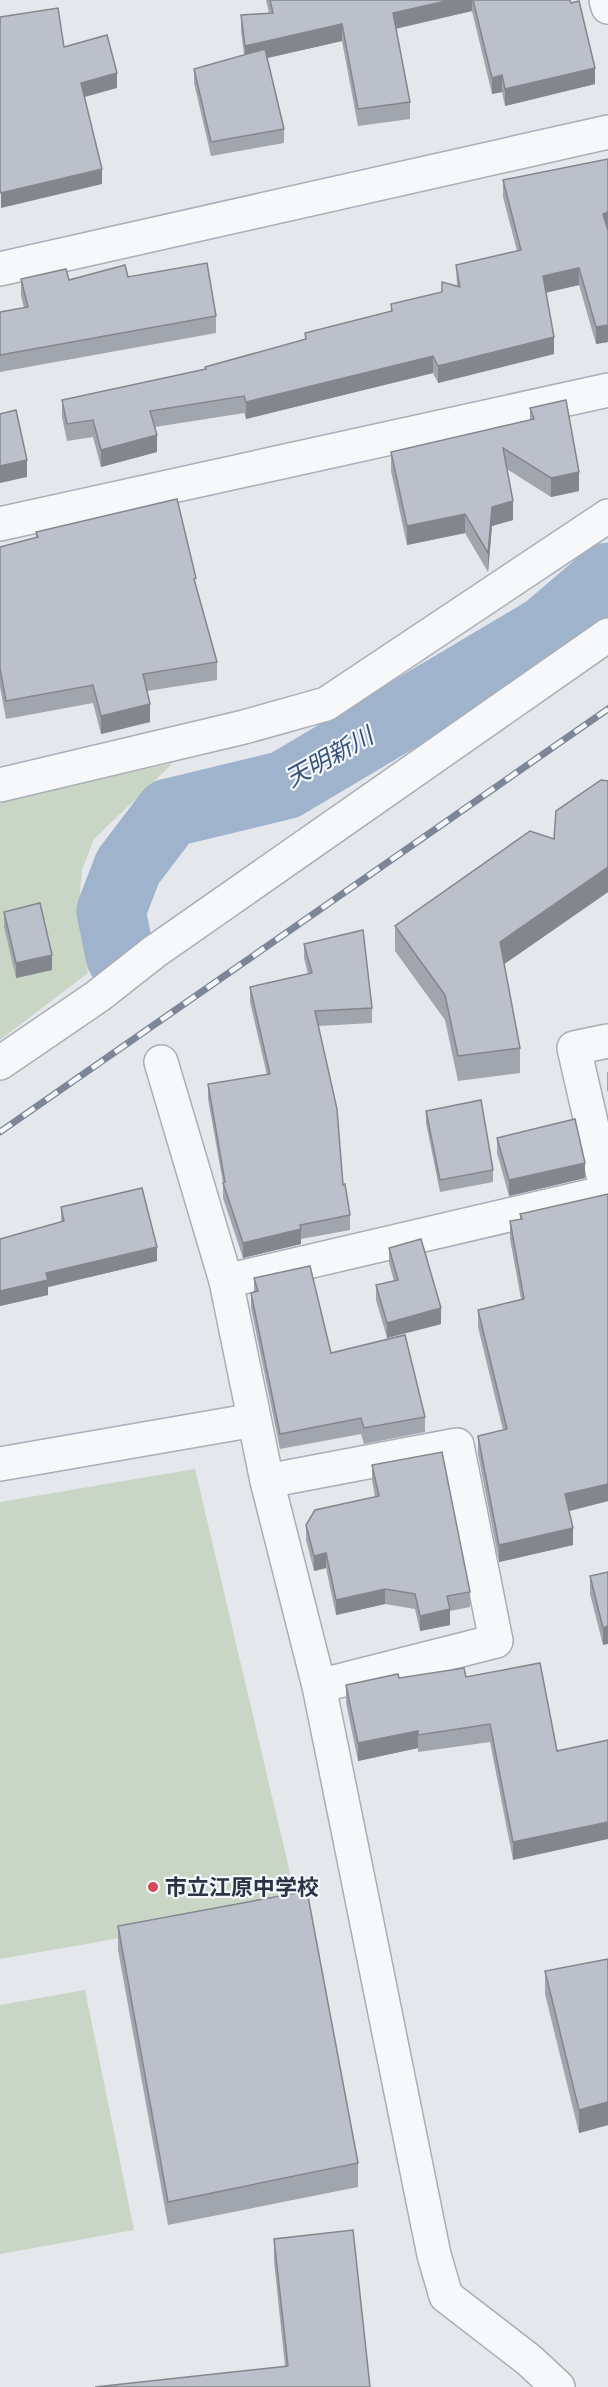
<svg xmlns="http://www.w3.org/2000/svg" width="608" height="2387" font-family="'PT Sans Narrow','Noto Sans JP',sans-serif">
  <rect width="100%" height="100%" fill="#e4e7ec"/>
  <!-- green -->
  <g fill="#c9d6c5">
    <polygon points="173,763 94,839 82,870 78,914 88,973 0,1040 0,802"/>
    <polygon points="195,1469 298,1907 0,1959 0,1502"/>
    <polygon points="85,1990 134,2230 0,2254 0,2005"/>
  </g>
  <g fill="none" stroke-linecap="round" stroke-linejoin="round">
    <!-- river -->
    <polyline stroke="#9fb4cc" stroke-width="69" points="120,956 111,911 128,867 169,813 285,785 546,630 608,577"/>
    <defs>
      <g id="minor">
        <polyline points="606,0 608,7"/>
        <polyline points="0,269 608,132"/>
        <polyline points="0,524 608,390"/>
        <polyline points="0,785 244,727 326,704 608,516"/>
        <polyline points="161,1062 226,1281 267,1481 319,1686 434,2255 446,2296 529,2360 558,2387"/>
        <polyline points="0,1063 98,996 154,952 608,635"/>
        <polyline points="226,1281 607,1192 574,1048 608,1041"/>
        <polyline points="0,1464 254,1420"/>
        <polyline points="267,1481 457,1445 496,1641 319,1686"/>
      </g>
    </defs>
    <!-- minor casing -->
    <use href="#minor" stroke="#a9aeb7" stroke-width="36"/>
    <!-- minor -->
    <use href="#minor" stroke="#f7f8fa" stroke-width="33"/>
    <defs>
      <polyline id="rail" points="0,1132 608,709"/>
    </defs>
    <!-- rail casing -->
    <use href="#rail" stroke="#7d8696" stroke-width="7"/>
    <!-- rail -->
    <use href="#rail" stroke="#f4f6f9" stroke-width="4.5" stroke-dasharray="14" stroke-linecap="butt"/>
  </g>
  <!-- wall -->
  <g fill="#a1a5ae">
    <polygon points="266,0 570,0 595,84 505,106 502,92 492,94 472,11 396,29 410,102 410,119 358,126 342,41 267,58 284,129 284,143 211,156 194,83 194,69 244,55 241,31 241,15 269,13"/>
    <polygon points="608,159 608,342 596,344 579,285 546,293 554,354 438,383 433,373 246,419 244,413 155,427 157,452 101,467 93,437 67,441 62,417 62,400 205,369 305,340 305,333 391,311 391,304 442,292 457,286 456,265 517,251 503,197 503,180"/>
    <polygon points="128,277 216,316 216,333 0,372 0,312 24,308 21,296 21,279 69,280"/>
    <polygon points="530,408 579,491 551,497 507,469 513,520 492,526 488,572 465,533 407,545 391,471 391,452 530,420"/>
    <polygon points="36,532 196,586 217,662 217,680 147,691 150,722 101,734 93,703 6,719 0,687 0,547 36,537"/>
    <polygon points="608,781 608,892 504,964 520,1048 520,1073 458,1081 445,1020 395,951 395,926 554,839"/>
    <polygon points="4,912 52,970 16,978 4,927"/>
    <polygon points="304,944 372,1008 372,1023 318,1026 343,1185 350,1215 350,1230 301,1239 301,1244 243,1258 223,1198 223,1183 208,1099 208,1084 267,1075 250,1002 250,987 308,974 304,958"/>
    <polygon points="607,1072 608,1072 608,1092 607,1090"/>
    <polygon points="426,1111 493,1170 493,1182 440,1192 426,1123"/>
    <polygon points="497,1138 585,1178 509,1196 497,1153"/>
    <polygon points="608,1194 608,1501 569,1511 573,1545 499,1562 478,1454 478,1436 503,1430 478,1327 478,1310 521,1299 510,1239 510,1221 520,1219 520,1214"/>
    <polygon points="61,1207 157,1261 48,1287 48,1295 0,1306 0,1239 61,1222"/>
    <polygon points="389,1248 441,1324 387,1338 376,1300 376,1285 394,1281 389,1263"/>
    <polygon points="254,1278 331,1353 425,1417 425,1432 364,1444 361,1434 280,1449 251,1308 251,1293 254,1292"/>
    <polygon points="372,1465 470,1592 470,1607 450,1611 450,1625 420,1631 415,1609 385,1604 336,1615 326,1568 314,1571 306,1540 306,1525 375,1497 372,1480"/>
    <polygon points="608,1572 603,1645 590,1594 590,1576"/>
    <polygon points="540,1663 513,1860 490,1742 418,1752 418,1748 358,1761 346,1703 346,1685 399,1678 466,1677"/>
    <polygon points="118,1926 358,2163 358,2187 168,2225 118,1950"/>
    <polygon points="608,1959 608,2125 579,2133 545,1994 545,1971"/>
    <polygon points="274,2239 370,2387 285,2366 274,2261"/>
  </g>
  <!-- shaded-wall -->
  <g fill="#83868d">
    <polygon points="450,0 472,0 472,11 393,29 393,13"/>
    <polygon points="342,24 342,41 245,63 245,46"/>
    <polygon points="595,68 595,84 505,106 505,89"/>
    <polygon points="117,73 117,88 81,98 81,83"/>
    <polygon points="502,75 502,92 492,94 492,78"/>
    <polygon points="102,169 102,184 1,208 1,193"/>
    <polygon points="608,212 608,229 603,231 603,214"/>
    <polygon points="579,268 579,285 543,293 543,276"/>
    <polygon points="608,325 608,342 596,344 596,327"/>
    <polygon points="554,337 554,354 438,383 438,366"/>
    <polygon points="433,356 433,373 246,419 246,402"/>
    <polygon points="157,435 157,452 101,467 101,450"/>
    <polygon points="27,460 27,477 0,483 0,466"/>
    <polygon points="579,472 579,491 551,497 551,478"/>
    <polygon points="513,501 513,520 492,526 488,572 488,553 492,507"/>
    <polygon points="465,514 465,533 407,545 407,526"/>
    <polygon points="150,704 150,722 101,734 101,716"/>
    <polygon points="608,867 608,892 500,967 500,942"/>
    <polygon points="52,955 52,970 16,978 16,963"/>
    <polygon points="585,1163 585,1178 509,1196 509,1180"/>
    <polygon points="301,1229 301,1244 243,1258 243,1243"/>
    <polygon points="157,1247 157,1261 48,1287 48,1295 0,1306 0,1291 46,1273"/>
    <polygon points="441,1308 441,1324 387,1338 387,1323"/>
    <polygon points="608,1484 608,1501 565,1512 565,1494"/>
    <polygon points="573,1528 573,1545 499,1562 499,1545"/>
    <polygon points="326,1553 326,1568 314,1571 314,1556"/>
    <polygon points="385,1589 385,1604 336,1615 336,1600"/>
    <polygon points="450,1609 450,1625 420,1631 420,1616"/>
    <polygon points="608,1626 608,1644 603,1645 603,1628"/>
    <polygon points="418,1731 418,1748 358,1761 358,1743"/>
    <polygon points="608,1822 608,1839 513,1860 513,1842"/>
    <polygon points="608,2102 608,2125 579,2133 579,2110"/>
  </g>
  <!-- building -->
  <g fill="#bbc0ca" stroke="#83868d" stroke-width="1.5">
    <polygon points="270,0 450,0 393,13 410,102 358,109 342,24 245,46 241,15 273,13"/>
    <polygon points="473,0 570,0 571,3 579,1 595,68 505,89 502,75 492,78"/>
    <polygon points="58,8 64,47 107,35 117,73 81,83 102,169 1,193 0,190 0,17"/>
    <polygon points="265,49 284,129 211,142 194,69"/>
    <polygon points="608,159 608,212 603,214 608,231 608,325 596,327 579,268 543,276 554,337 438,366 433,356 246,402 244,396 150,411 157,435 101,450 93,420 67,424 62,400 206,369 205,367 306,339 305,333 392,311 391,304 442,292 442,282 460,287 456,265 521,250 503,180"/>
    <polygon points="207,263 216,316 0,355 0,312 28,307 21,279 66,269 69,280 125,265 128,277"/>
    <polygon points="566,400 579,472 551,478 503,448 513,501 492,507 488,553 465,514 407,526 391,452 534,419 530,408"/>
    <polygon points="16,410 27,460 0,466 0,414"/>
    <polygon points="177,499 196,578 194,579 217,662 143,674 150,704 101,716 93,685 6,701 0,669 0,547 38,537 36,532"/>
    <polygon points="601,780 608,781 608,867 500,942 520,1048 458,1056 445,995 395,926 530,831 554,839 556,811"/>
    <polygon points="40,903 52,955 16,963 4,912"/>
    <polygon points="363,930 372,1008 315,1011 337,1109 343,1185 345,1184 350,1215 300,1225 301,1229 243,1243 223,1183 225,1182 208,1084 270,1074 250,987 312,973 304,944"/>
    <polygon points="481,1100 493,1170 440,1180 426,1111"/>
    <polygon points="575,1119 585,1163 509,1180 497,1138"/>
    <polygon points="142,1188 157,1247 46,1273 48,1280 0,1291 0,1239 64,1221 61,1207"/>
    <polygon points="608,1194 608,1484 565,1494 573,1528 499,1545 478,1436 507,1429 478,1310 524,1299 510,1221 522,1219 520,1214"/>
    <polygon points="421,1239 441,1308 387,1323 376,1285 398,1280 389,1248"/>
    <polygon points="310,1266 331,1353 405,1335 425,1417 364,1428 361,1418 280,1434 251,1293 258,1291 254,1278"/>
    <polygon points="442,1452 470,1592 447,1596 450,1609 420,1616 415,1594 385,1589 336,1600 326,1553 314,1556 306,1525 315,1510 379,1496 372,1465"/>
    <polygon points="608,1572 608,1626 603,1628 590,1576"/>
    <polygon points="540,1663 557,1751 608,1740 608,1822 513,1842 490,1724 418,1735 418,1731 358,1743 346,1685 398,1674 399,1678 464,1668 466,1677"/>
    <polygon points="307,1891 358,2163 168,2202 118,1926"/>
    <polygon points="608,1959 608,2102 579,2110 545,1971"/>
    <polygon points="353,2230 370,2387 95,2387 288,2366 274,2239"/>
  </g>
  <!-- markers -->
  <circle fill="#d1495b" stroke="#f4f6f9" stroke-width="2" cx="153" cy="1887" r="6"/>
  <g text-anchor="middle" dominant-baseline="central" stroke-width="4.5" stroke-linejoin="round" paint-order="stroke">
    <!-- poi labels -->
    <g font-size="22" font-weight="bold" fill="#2b3445" stroke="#f4f6f9" text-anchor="start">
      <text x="165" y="1887">市立江原中学校</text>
    </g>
    <!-- water labels -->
    <g font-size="24" font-style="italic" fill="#34527a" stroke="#f4f6f9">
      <text transform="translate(329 757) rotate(-29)">天明新川</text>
    </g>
  </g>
</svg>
